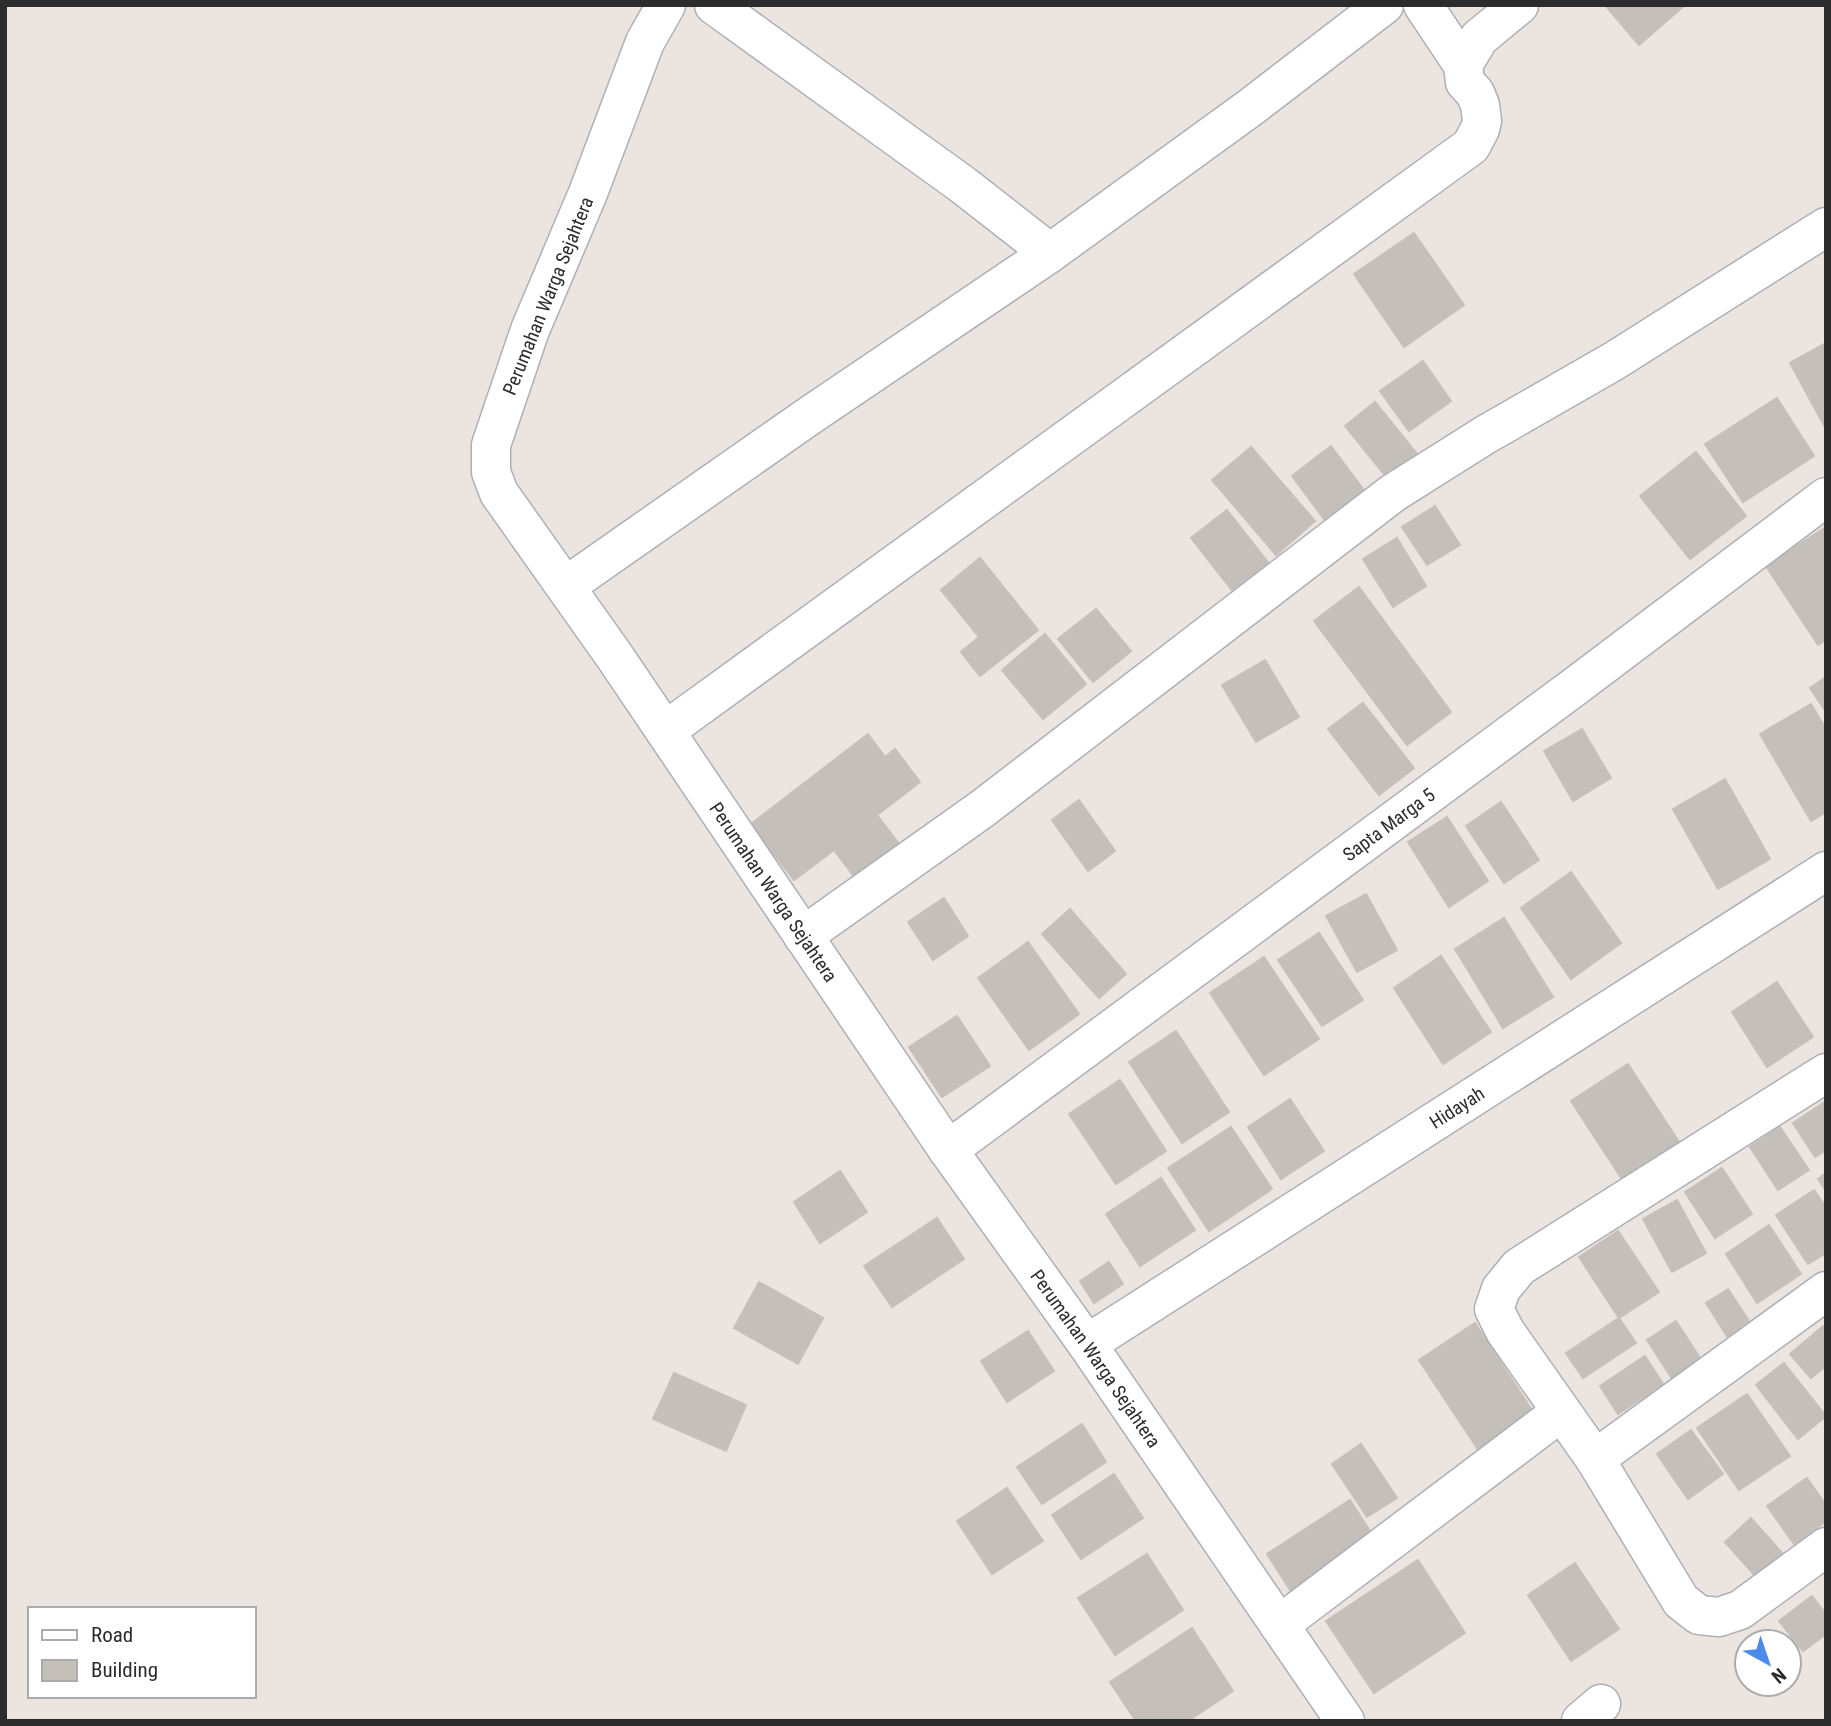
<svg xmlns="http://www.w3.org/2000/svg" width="1831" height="1726" font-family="'Roboto Condensed',sans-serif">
  <rect width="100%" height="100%" fill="#ece4df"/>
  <!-- building -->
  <g fill="#c5bfba" stroke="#c8bfb9" stroke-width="2">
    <polygon points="1605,5 1685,5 1639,45"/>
    <polygon points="1414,233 1464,305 1404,347 1354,274"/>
    <polygon points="1826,343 1826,429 1790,363"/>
    <polygon points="1423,361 1451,401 1409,431 1380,391"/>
    <polygon points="1777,398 1814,456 1743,502 1705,444"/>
    <polygon points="1375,402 1418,455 1388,479 1345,426"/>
    <polygon points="1331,446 1372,501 1333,531 1292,476"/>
    <polygon points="1251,447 1315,521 1276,555 1212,480"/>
    <polygon points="1696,452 1746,516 1690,559 1640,496"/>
    <polygon points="1435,506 1460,545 1427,565 1402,527"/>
    <polygon points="1227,510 1278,575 1242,603 1191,538"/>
    <polygon points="1826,527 1826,640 1818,645 1766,566"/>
    <polygon points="1397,538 1426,586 1393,607 1363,559"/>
    <polygon points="980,558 1038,630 980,676 961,652 979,637 941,590"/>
    <polygon points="1359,587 1451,712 1407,745 1314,621"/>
    <polygon points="1096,609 1131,651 1093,682 1058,639"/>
    <polygon points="1045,634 1086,684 1043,719 1002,670"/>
    <polygon points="1265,660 1299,717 1256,742 1222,685"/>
    <polygon points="1826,677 1826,712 1810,688"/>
    <polygon points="1363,703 1414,768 1379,795 1328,729"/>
    <polygon points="1811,704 1826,729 1826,812 1811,821 1760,734"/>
    <polygon points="1582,729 1611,778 1573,801 1544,751"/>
    <polygon points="868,734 885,757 895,749 920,782 877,815 903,849 859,883 834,850 794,880 751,824"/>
    <polygon points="1725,779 1770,859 1718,889 1673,809"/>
    <polygon points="1079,800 1115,851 1088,871 1052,820"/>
    <polygon points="1501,802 1539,860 1504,883 1466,826"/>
    <polygon points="1447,817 1488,881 1449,907 1408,842"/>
    <polygon points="1571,872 1621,943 1571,979 1521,908"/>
    <polygon points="1366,894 1397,950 1357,972 1326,916"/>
    <polygon points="944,898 968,936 933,960 908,922"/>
    <polygon points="1070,909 1126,974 1099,998 1042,934"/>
    <polygon points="1504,918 1553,997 1503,1028 1455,949"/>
    <polygon points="1319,933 1363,1000 1322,1026 1278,960"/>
    <polygon points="1028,942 1079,1014 1029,1050 978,978"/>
    <polygon points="1441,956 1491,1032 1443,1064 1394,988"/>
    <polygon points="1264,957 1319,1039 1264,1075 1210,993"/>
    <polygon points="1777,982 1813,1037 1767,1067 1732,1012"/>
    <polygon points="957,1016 990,1066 942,1097 909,1047"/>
    <polygon points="1176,1031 1229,1112 1182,1143 1129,1062"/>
    <polygon points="1628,1064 1679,1142 1622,1179 1571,1101"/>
    <polygon points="1120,1080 1166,1151 1116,1184 1069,1114"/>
    <polygon points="1290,1099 1324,1151 1281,1179 1248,1127"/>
    <polygon points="1826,1101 1826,1150 1815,1157 1793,1123"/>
    <polygon points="1231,1127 1272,1189 1209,1231 1168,1168"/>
    <polygon points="1780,1127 1809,1170 1778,1190 1750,1147"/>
    <polygon points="1722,1168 1752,1214 1715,1238 1685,1192"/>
    <polygon points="840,1171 867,1212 820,1243 794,1202"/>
    <polygon points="1826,1173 1826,1191 1818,1179"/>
    <polygon points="1161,1178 1195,1230 1140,1266 1106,1214"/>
    <polygon points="1814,1190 1826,1207 1826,1253 1808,1264 1776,1215"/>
    <polygon points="1677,1200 1706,1253 1672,1272 1643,1219"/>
    <polygon points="937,1218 964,1259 892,1307 864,1266"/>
    <polygon points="1769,1225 1801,1274 1757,1303 1726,1254"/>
    <polygon points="1618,1231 1659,1292 1619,1318 1579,1257"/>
    <polygon points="1109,1262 1123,1284 1094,1303 1080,1281"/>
    <polygon points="759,1282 823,1318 798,1364 734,1328"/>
    <polygon points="1728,1289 1749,1321 1727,1336 1706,1303"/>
    <polygon points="1619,1318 1636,1343 1583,1378 1566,1353"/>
    <polygon points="1676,1321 1702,1361 1673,1380 1647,1340"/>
    <polygon points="1475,1323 1537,1418 1481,1454 1419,1360"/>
    <polygon points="1823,1326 1826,1329 1826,1366 1811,1378 1790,1354"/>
    <polygon points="1028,1331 1054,1371 1007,1402 981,1361"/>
    <polygon points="1645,1356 1663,1384 1618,1414 1600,1386"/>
    <polygon points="1784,1363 1826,1416 1798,1439 1756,1385"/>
    <polygon points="674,1373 746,1405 726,1451 653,1419"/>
    <polygon points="1747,1394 1790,1456 1739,1490 1697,1428"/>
    <polygon points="1082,1424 1106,1462 1042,1504 1017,1467"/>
    <polygon points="1691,1430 1723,1474 1688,1499 1657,1454"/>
    <polygon points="1361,1444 1397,1498 1367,1517 1332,1464"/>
    <polygon points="1114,1474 1143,1518 1081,1559 1052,1515"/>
    <polygon points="1807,1478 1826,1505 1826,1521 1794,1544 1767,1506"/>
    <polygon points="1007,1488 1043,1541 992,1574 957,1521"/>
    <polygon points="1350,1500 1377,1542 1294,1596 1267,1554"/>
    <polygon points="1751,1518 1783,1554 1757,1578 1725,1542"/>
    <polygon points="1147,1554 1183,1610 1115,1655 1078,1598"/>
    <polygon points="1418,1560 1465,1633 1374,1693 1326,1621"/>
    <polygon points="1575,1563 1619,1629 1571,1661 1528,1595"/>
    <polygon points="1812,1596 1826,1614 1826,1634 1803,1651 1779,1621"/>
    <polygon points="1192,1628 1233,1691 1188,1721 1136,1721 1110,1682"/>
  </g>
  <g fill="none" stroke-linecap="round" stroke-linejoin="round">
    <defs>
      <g id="minor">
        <path id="s1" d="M 666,5 L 645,42 L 588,193 L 530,330 L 491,445 L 491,472 L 499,493 L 615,657 L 948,1150 L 1087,1344 L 1345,1721"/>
        <polyline points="714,5 963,185 1050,253"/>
        <polyline points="1463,65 1479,38 1519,5"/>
        <polyline points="566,586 809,416 1050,253 1251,107 1384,5"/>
        <polyline points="665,731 1471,146 1480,129 1482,121 1480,105 1475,93 1465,82 1463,65 1423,5"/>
        <polyline points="803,936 982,809 1393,493 1485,435 1614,361 1826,227"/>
        <polyline points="1826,1073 1519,1267 1501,1289 1494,1309 1505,1331 1595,1459 1681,1601 1699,1615 1719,1617 1740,1610 1826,1547"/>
        <path id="s2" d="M 948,1150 L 1573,688 L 1826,497"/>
        <path id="s3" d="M 1087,1344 L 1826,871"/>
        <polyline points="1595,1459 1826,1291"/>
        <polyline points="1279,1625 1561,1412"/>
        <polyline points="1581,1721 1601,1704"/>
      </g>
    </defs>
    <!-- minor casing -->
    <use href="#minor" stroke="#acb0b7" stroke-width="41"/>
    <!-- minor -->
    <use href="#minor" stroke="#fff" stroke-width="38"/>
  </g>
  <g text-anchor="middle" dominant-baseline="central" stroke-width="5" stroke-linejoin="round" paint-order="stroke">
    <!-- street labels -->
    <g font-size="19" fill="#2c2c2c" stroke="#fff">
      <text transform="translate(548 296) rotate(-68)">Perumahan Warga Sejahtera</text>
      <text stroke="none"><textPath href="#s2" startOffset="548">Sapta Marga 5</textPath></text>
      <text stroke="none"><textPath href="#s1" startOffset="1008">Perumahan Warga Sejahtera</textPath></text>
      <text stroke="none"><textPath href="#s3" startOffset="439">Hidayah</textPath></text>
      <text stroke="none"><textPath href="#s1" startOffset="1575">Perumahan Warga Sejahtera</textPath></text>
    </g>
  </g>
  <!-- border -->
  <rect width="1831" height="1726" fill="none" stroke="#2c2c2c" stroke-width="14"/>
  <!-- legend -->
  <rect x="28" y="1607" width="228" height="91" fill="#ffffff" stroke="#ababab" stroke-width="2"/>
  <rect x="42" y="1630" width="35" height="10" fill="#ffffff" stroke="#ababab" stroke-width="2"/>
  <text x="91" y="1642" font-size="21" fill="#2c2c2c">Road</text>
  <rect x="42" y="1660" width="35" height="21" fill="#c5bfba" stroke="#ababab" stroke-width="2"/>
  <text x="91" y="1677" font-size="21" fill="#2c2c2c">Building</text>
  <!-- north arrow -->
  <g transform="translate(1768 1663) rotate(140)"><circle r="33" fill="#ffffff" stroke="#ababab" stroke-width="2"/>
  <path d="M0-5L12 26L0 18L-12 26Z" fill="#4c8aec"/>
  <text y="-10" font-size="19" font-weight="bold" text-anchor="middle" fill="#2c2c2c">N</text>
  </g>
</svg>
